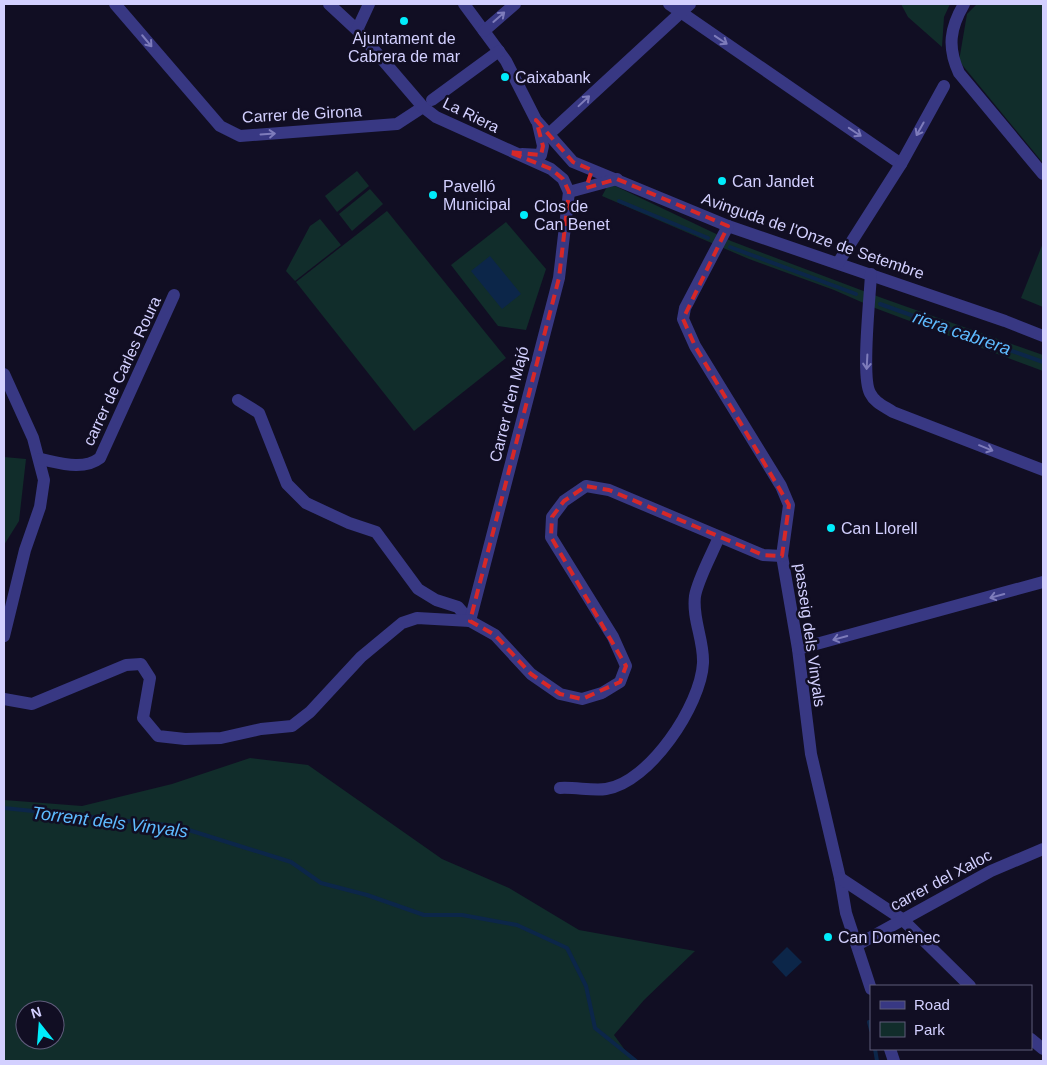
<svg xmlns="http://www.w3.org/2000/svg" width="1047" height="1065" font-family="Arial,sans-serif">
  <rect width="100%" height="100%" fill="#110e23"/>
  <!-- green -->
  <g fill="#112d2b" fill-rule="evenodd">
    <polygon points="901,4 950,4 944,17 942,47 908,17"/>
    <polygon points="977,4 1043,5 1043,163 959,61 967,14"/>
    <polygon points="357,171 369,186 337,212 325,196"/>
    <polygon points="609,183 731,241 882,298 1043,355 1043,371 875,308 834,290 749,259 602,196"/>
    <polygon points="370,189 383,204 352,231 339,214"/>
    <polygon points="387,211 506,358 414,431 296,282"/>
    <polygon points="320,219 341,245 295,281 286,271 310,226"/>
    <polygon points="506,222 546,269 526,330 498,326 451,265"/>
    <polygon points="1043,243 1043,307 1021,298"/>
    <polygon points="4,457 26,459 19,521 4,545"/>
    <path d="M 250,758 L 308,765 L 442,859 L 509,888 L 579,930 L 695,951 L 644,1000 L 614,1035 L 633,1061 L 4,1061 L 4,800 L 82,806 L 172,784 ZM 25,1010 L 55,1010 L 55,1040 L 25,1040 Z"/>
  </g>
  <!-- water -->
  <g fill="#0c2649">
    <polygon points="490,256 521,294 502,309 471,271"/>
    <polygon points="787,947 802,962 786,977 772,962"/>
  </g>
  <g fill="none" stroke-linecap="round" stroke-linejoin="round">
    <!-- stream -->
    <g stroke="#0c2649" stroke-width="4">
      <polyline points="619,201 708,238"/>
      <polyline points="730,247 856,294"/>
      <polyline points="880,304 1043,362"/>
      <polyline points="4,808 176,826 291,862 321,883 367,895 424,915 462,915 517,925 567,948 586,986 595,1028 636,1061"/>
      <polyline points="869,1022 871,1030"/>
      <polyline points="875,1049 877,1061"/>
    </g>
    <!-- minor -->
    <g stroke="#383883" stroke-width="12">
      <polyline points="115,4 220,126 240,136 397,124 423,107"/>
      <polyline points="329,4 357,30 423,107 436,117 551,169 563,179 569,192"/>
      <polyline points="464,4 506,61 536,120 573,162 728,226 1005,321 1043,336"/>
      <polyline points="669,4 901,164"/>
      <path d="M 964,4 C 950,28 947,47 959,73 L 1043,174"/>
      <polyline points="357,30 369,4"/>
      <polyline points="484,31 515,4"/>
      <polyline points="432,100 499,51"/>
      <polyline points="549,134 690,4"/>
      <polyline points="522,154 541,155 543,146 538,124"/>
      <polyline points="569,192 617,179"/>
      <polyline points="728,226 685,308 683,319 695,346 781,486 789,505 782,556 798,649 811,754 840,878 846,913 871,989"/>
      <polyline points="838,263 901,164 944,86"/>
      <path d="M 871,274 C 870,297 861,377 870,393 C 875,403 884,406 893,412 L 1043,470"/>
      <polyline points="4,374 33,438 44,480 40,507 25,550 4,636"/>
      <polyline points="238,400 259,413 287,484 306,503 349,523 376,532 418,589 436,600 458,607 470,621"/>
      <path d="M 40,459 C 60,463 83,471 100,458 L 174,295"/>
      <polyline points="470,621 559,278 569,192"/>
      <polyline points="798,649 1043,582"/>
      <polyline points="4,699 32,704 126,665 141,664 150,678 143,718 158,736 185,739 221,738 261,729 292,726 310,712 361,657 402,623 417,618 470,621 495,635 531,674 560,694 582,699 602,693 620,682 626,666 613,637 551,537 552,517 564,501 586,486 609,490 763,555 782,556"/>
      <path d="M 560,788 C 575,787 593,791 606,789 C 649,783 701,705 703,663 C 704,640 692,619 695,596 C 698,579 712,554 719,537"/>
      <polyline points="840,878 902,919 970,986"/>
      <polyline points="857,945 991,871 1043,849"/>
      <polyline points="1031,1039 1043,1049"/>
      <polyline points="890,1049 894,1061"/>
    </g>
  </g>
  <!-- one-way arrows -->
  <defs><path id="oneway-shaft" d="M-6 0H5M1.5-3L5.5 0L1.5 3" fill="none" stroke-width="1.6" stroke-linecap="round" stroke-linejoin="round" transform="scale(1.25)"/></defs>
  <g stroke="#7e7cbb">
    <use href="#oneway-shaft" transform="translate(499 17) rotate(-41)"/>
    <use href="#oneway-shaft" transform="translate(721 40) rotate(34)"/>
    <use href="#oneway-shaft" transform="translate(147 41) rotate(50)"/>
    <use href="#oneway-shaft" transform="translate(584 101) rotate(-43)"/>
    <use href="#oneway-shaft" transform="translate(920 129) rotate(119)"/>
    <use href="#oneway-shaft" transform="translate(855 132) rotate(34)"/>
    <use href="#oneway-shaft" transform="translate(268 134) rotate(-4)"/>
    <use href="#oneway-shaft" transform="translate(867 362) rotate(93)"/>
    <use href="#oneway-shaft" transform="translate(986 448) rotate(22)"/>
    <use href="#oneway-shaft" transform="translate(997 596) rotate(165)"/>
    <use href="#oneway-shaft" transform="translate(840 638) rotate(165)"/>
  </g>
  <!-- marked area -->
  <path fill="none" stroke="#d62828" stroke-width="4" stroke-dasharray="10 6" stroke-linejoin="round" d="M 536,120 L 573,162 L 592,170 L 586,188 L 617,179 L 728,226 L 683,319 L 695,346 L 789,505 L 782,556 L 763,555 L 609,490 L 586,486 L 564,501 L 552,517 L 551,537 L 626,666 L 620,682 L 582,699 L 560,694 L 531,674 L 495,635 L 470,621 L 559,278 L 569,192 L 563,179 L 551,169 L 509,152 L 541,155 L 543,146 Z"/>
  <!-- markers -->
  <g fill="#00ecfb" stroke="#110e23" stroke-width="2">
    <circle cx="404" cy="21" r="5"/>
    <circle cx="505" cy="77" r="5"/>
    <circle cx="722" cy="181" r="5"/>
    <circle cx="433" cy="195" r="5"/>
    <circle cx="524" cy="215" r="5"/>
    <circle cx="831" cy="528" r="5"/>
    <circle cx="828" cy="937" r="5"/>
  </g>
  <g text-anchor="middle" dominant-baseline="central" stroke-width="5" stroke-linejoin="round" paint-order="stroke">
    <!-- poi labels -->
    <g font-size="16" fill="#d3d0ff" stroke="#110e23" text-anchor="start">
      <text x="404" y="38" text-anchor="middle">Ajuntament de<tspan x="404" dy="18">Cabrera de mar</tspan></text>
      <text x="515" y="77">Caixabank</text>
      <text x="732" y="181">Can Jandet</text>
      <text x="443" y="186">Pavelló<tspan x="443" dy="18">Municipal</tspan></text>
      <text x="534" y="206">Clos de<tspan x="534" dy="18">Can Benet</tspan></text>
      <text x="841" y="528">Can Llorell</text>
      <text x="838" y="937">Can Domènec</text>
    </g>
    <!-- street labels -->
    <g font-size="16" fill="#d3d0ff" stroke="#110e23">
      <text transform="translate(302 114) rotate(-3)">Carrer de Girona</text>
      <text transform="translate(471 115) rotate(26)">La Riera</text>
      <text transform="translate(813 236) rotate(19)">Avinguda de l'Onze de Setembre</text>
      <text transform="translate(122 371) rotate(-65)">carrer de Carles Roura</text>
      <text transform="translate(509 404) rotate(-76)">Carrer d'en Majó</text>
      <text transform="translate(810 635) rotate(82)">passeig dels Vinyals</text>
      <text transform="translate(941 880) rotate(-28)">carrer del Xaloc</text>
    </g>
    <!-- water labels -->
    <g font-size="18" font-style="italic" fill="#5ebbff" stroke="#110e23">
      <text transform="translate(962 333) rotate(19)">riera cabrera</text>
      <text transform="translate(110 822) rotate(7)">Torrent dels Vinyals</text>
    </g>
  </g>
  <!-- border -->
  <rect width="1047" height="1065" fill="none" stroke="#d3d0ff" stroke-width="10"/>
  <!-- legend -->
  <rect x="870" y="985" width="162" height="65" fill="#110e23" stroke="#5f5c7b"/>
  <rect x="880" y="1001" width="25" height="8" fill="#383883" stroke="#5f5c7b"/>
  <text x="914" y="1010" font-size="15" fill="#d3d0ff">Road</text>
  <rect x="880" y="1022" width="25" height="15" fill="#112d2b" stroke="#5f5c7b"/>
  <text x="914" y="1035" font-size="15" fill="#d3d0ff">Park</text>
  <!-- north arrow -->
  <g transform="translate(40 1025) rotate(343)"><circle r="24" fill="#110e23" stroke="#5f5c7b"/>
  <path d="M0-4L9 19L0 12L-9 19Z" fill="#00ecfb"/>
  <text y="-8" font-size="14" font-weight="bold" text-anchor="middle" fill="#d3d0ff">N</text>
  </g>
</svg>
